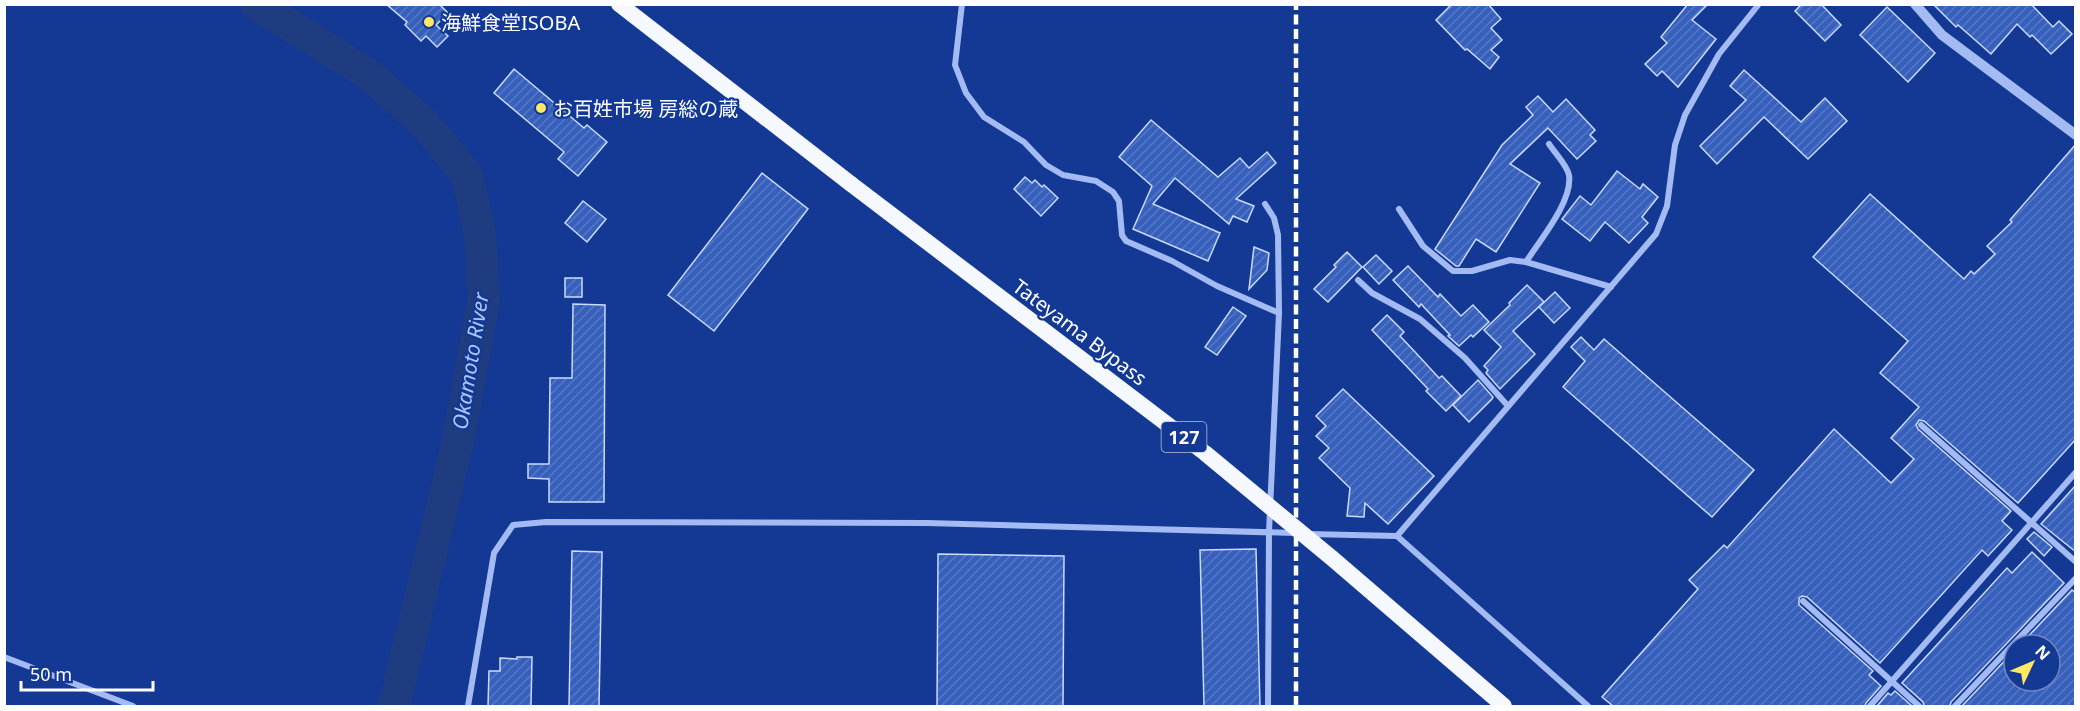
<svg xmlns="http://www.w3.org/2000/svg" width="2080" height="711" font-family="'Noto Sans','Noto Sans JP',sans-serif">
  <defs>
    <pattern id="water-ripples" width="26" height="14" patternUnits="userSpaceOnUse" patternTransform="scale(1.5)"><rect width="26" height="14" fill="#203c81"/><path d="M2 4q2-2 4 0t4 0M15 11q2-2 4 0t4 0" fill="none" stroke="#415994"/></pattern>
    <pattern id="building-hatch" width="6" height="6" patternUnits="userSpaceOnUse" patternTransform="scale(1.5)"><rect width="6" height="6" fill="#3760bc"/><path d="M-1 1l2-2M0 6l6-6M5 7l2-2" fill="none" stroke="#5578c6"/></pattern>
  </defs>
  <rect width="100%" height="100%" fill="#133995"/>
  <!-- water -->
  <polygon fill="url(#water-ripples)" stroke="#95b4f5" stroke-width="1.5" points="245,5 284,5 329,39 363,70 342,63 302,37"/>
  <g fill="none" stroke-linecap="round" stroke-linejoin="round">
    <!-- river -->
    <polyline stroke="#203c81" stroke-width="32" points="256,4 368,74 423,122 467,175 480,234 484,299 458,441 394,706"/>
  </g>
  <!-- building -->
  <g fill="url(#building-hatch)" stroke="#cadafd" stroke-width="1.5">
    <polygon points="386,4 439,4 448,13 436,25 448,36 437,47 426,36 421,41 405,25 407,22"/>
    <polygon points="1452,4 1488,4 1501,19 1491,28 1502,40 1491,50 1499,57 1490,69 1467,49 1465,50 1436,20"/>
    <polygon points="1688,4 1708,4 1692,20 1716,39 1678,87 1662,71 1657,76 1645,64 1667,43 1661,37"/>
    <polygon points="1802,4 1821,4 1841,25 1825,41 1795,11"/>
    <polygon points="1933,4 2031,4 2053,27 2059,21 2072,34 2051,54 2032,35 2030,37 2017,24 1991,54 1958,25 1956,27"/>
    <polygon points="1887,7 1935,53 1908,82 1860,35"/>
    <polygon points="514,69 584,128 587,125 607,142 578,176 558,159 564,152 494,93"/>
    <polygon points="1744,70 1801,122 1825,98 1847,121 1808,159 1764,117 1717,164 1700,146 1746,100 1730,86"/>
    <polygon points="1538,96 1553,112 1566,99 1595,130 1590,135 1596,141 1577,159 1548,128 1510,164 1540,183 1496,252 1476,239 1459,266 1456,266 1435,249 1502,145 1533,115 1526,107"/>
    <polygon points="1151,120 1218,177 1240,158 1249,168 1267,152 1276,163 1236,199 1254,206 1247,222 1233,216 1229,224 1175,178 1153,204 1220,233 1208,261 1133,229 1152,186 1119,157"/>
    <polygon points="2076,144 2076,439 2018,503 1924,421 1919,420 1916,425 1918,429 2011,511 2002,521 2012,530 1988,556 1982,550 1880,663 1807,597 1802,596 1799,598 1799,605 1873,671 1869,675 1881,686 1866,703 1865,706 1613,706 1602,697 1698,589 1689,580 1724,545 1727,548 1834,429 1891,483 1914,459 1891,438 1919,407 1880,373 1908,341 1813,257 1870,194 1964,279 1971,271 1974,274 1995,254 1987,246 2012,222 2010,220"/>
    <polygon points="1617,171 1640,189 1643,184 1658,197 1642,217 1648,223 1629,243 1605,222 1590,241 1562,219 1580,196 1591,205"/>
    <polygon points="762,173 808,209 714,331 668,295"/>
    <polygon points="1025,177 1032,183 1035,180 1042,187 1044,185 1058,198 1041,216 1014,189"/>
    <polygon points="583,201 606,219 587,242 565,223"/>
    <polygon points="1254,247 1269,253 1267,270 1249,289"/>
    <polygon points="1347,252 1362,267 1328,302 1314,289 1336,267 1334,265"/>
    <polygon points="1376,255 1392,271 1379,284 1363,267"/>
    <polygon points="1408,266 1438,297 1440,294 1461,316 1473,305 1489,322 1473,337 1471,335 1459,346 1448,336 1450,335 1421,304 1419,307 1393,280"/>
    <rect x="565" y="278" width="17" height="19"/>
    <polygon points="1527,285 1544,302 1513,331 1535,354 1500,389 1486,373 1488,370 1484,366 1501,347 1484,330 1510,305 1509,303"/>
    <polygon points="1555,292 1570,308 1554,323 1539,307"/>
    <polygon points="573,304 605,305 604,502 549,502 549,479 528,478 528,464 549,464 550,378 572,378"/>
    <polygon points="1233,307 1246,316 1217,355 1205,347"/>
    <polygon points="1387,315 1404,332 1400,336 1416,353 1439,378 1442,376 1461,396 1446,411 1426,391 1428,389 1411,371 1372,330"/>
    <polygon points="1581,337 1594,350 1604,339 1754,470 1712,517 1563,387 1585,361 1571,347"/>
    <polygon points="1478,380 1493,397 1492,399 1469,422 1453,405"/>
    <polygon points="1343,389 1434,476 1388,524 1365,503 1364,517 1347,516 1350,488 1319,458 1329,448 1316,436 1326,426 1316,416"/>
    <polygon points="2076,485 2076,552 2041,524"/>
    <polygon points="2034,532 2052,547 2044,556 2027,539"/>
    <polygon points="1256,549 1260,706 1204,706 1200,550"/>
    <polygon points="572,551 602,552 599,706 569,706"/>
    <polygon points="2032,552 2064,583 1951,702 1950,706 1924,706 1923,702 1902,683 2007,568 2012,573"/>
    <polygon points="938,554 1064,556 1063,706 937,706"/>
    <polygon points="2072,590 2076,593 2076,706 1962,706 2014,651 2014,681 2050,681 2050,645 2020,645"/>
    <polygon points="517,657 532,657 531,706 488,706 489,671 500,671 500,658 517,659"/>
    <polygon points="1895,691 1912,706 1877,706 1888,693 1891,695"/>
  </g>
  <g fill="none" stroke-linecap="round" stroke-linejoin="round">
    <!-- minor -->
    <g stroke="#a3bbf2" stroke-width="6">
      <polyline points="962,4 955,65 966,93 984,117 1024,142 1046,165 1063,175 1096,181 1113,192 1119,201 1122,235 1126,241 1172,261 1217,286 1279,313"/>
      <polyline points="1265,204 1274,218 1278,235 1279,313 1269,532 1268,706"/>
      <polyline points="1399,209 1423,246 1453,271 1472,271 1510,260 1526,262 1611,287"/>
      <path d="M 1526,262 C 1540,240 1573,201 1569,175 C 1567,165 1555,153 1549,144"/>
      <polyline points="1358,280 1372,293 1420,319 1465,358 1508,406"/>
      <polyline points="1921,425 2076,562"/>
      <polyline points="1308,534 1397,536 1588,706"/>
      <polyline points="1397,536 1656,234 1667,206 1675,145 1685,115 1719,54 1759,4"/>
      <polyline points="1803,601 1919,706"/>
      <polyline points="4,657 133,706"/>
      <polyline points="468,706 494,553 513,525 546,522 927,523 1295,533"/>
      <polyline points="1870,706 2076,472"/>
      <polyline points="1955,706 2076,578"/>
    </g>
    <!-- tertiary -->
    <polyline stroke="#a3bbf2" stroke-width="10" points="1915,4 1942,35 2076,135"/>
    <!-- trunk -->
    <polyline stroke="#f6f8ff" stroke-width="16" points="619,4 851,184"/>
    <!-- rail -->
    <polyline stroke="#fff" stroke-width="4.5" stroke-dasharray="10 4.5" stroke-linecap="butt" points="1296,706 1296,4"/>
    <!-- trunk-bridge -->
    <polyline stroke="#f6f8ff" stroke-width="16" points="851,184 1205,453 1333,559 1504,706"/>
  </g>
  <!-- markers -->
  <g fill="#ffe964" stroke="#133995" stroke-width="2">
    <circle cx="429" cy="22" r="6"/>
    <circle cx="541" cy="108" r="6"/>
  </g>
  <g text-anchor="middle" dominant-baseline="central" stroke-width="4.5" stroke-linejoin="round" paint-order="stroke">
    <!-- shield labels -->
    <rect fill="#133995" stroke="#b8c4df" stroke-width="1.5" x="1161.5" y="422" width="45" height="30" rx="4.5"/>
    <g font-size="18" font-weight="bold" fill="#fff">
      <text x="1184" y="437">127</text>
    </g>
    <!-- poi labels -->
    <g font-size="20" fill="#fff" stroke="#133995" text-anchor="start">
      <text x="441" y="22">海鮮食堂ISOBA</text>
      <text x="553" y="108">お百姓市場 房総の蔵</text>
    </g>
    <!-- street labels -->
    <g font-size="20" fill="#fff" stroke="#133995">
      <text transform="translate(1080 332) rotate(37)">Tateyama Bypass</text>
    </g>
    <!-- water labels -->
    <g font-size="21" font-style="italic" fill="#afc6f9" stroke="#133995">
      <text transform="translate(470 361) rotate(-81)">Okamoto River</text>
    </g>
  </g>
  <!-- border -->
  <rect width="2080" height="711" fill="none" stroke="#ffffff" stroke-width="12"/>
  <!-- north arrow -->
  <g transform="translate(2032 663) rotate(46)"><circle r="28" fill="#133995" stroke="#7188bf" stroke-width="1.5"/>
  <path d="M0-4.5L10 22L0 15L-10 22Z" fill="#ffe964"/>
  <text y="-9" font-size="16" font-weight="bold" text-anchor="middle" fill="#ffffff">N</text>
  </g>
  <!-- scale -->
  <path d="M21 681v9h132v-9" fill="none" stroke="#ffffff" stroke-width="3"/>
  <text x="30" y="681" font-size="18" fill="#ffffff" stroke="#133995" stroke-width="4.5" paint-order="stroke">50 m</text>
</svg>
